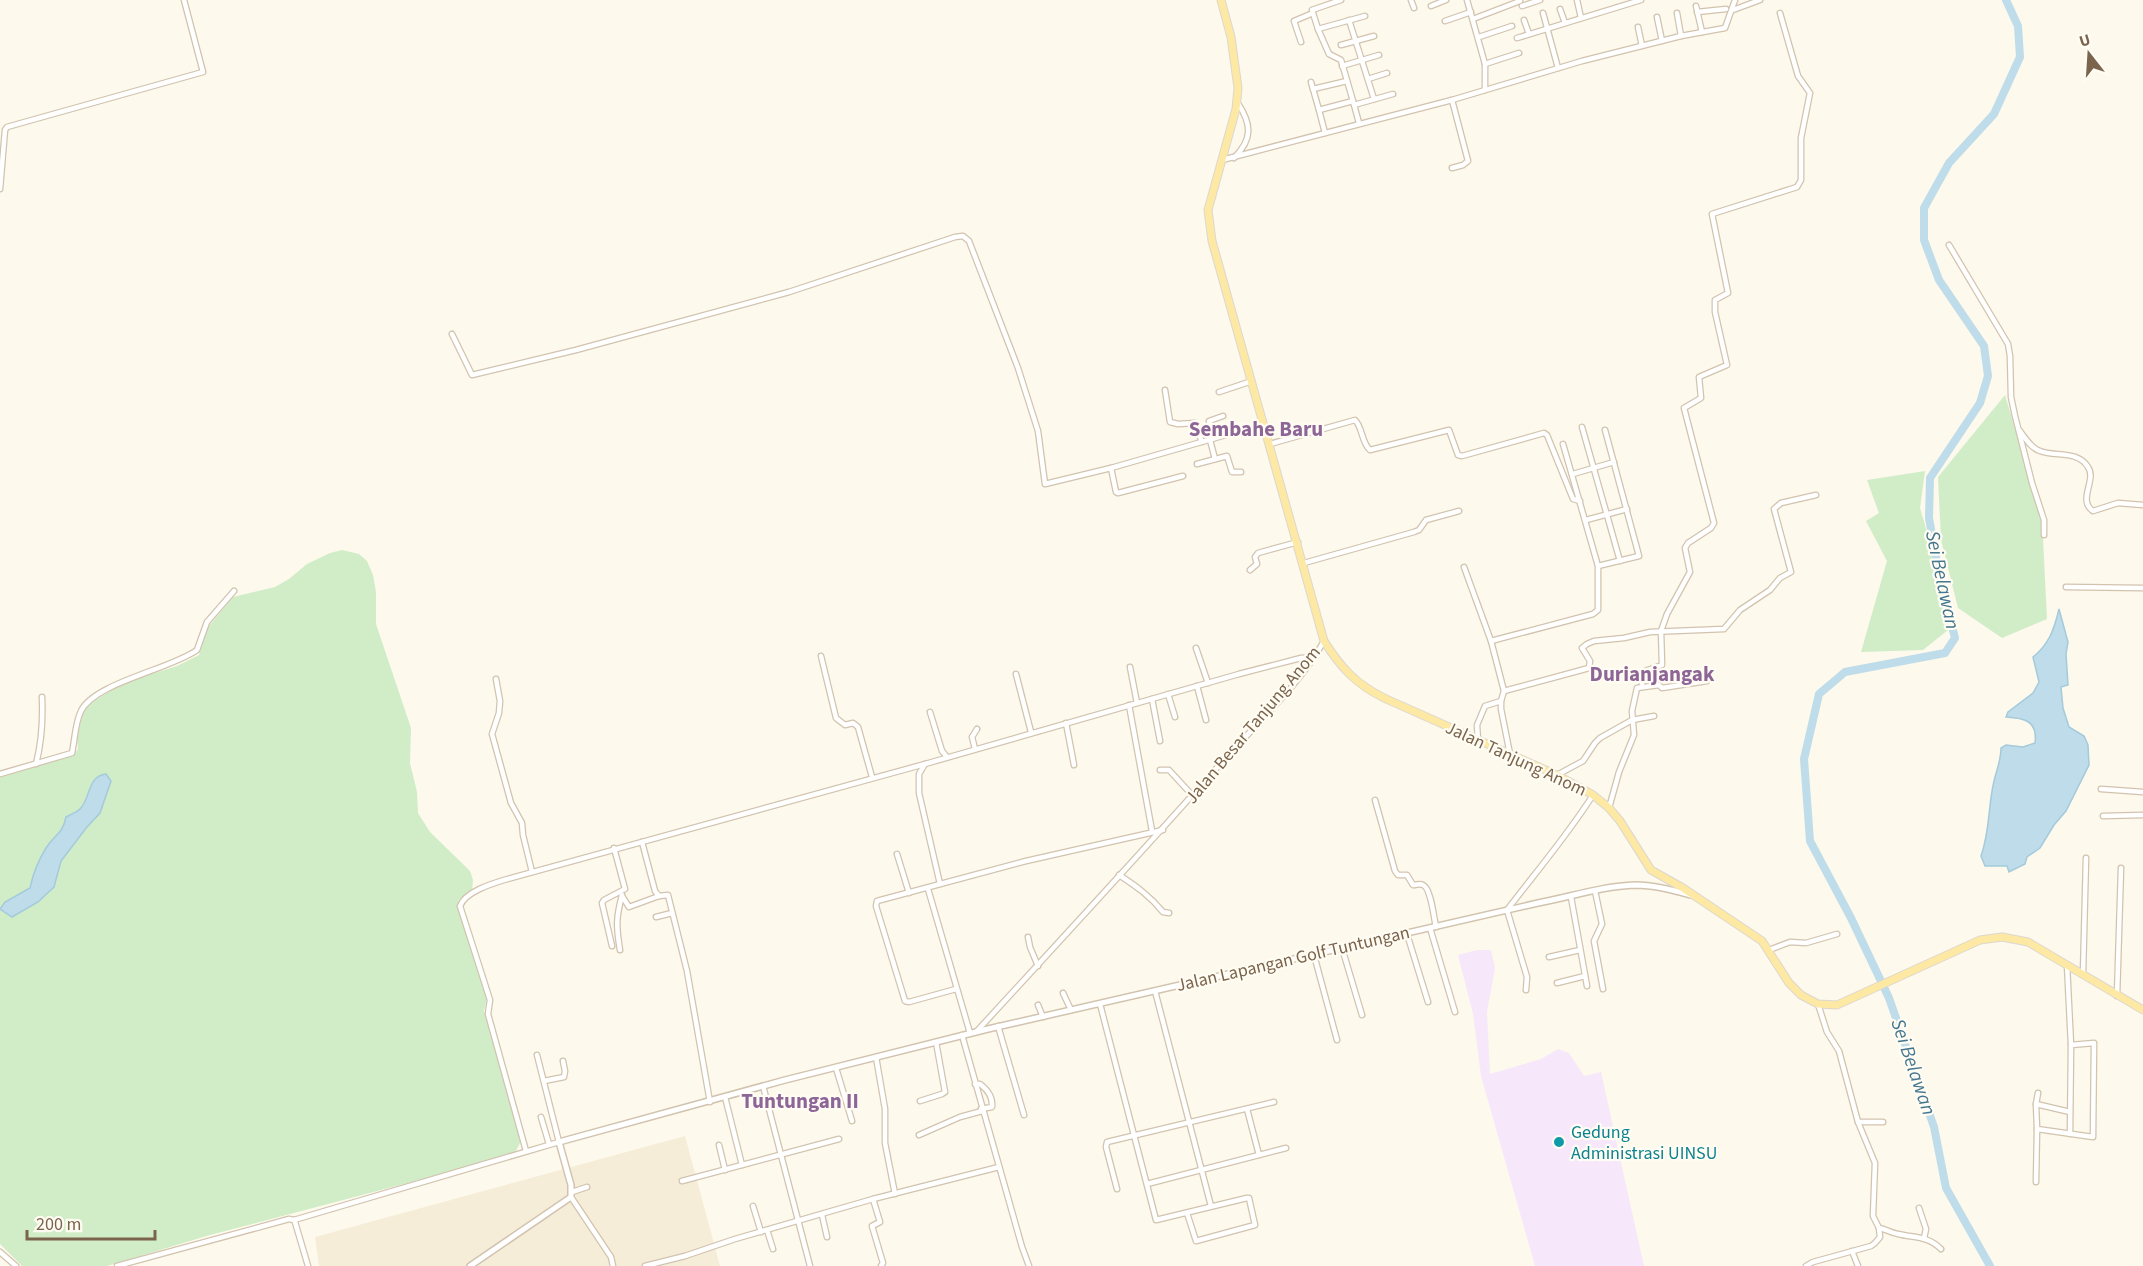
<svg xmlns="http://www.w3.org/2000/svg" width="2143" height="1266" font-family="'Source Sans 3',sans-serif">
  <rect width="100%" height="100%" fill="#fdf9ec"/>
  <!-- residential -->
  <polygon fill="#f6edd9" points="685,1136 720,1266 319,1266 315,1237"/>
  <!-- education -->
  <polygon fill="#f6e8fa" points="1477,950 1491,950 1495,968 1487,1012 1490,1074 1541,1059 1558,1049 1569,1053 1584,1076 1601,1072 1644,1266 1535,1266 1481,1076 1473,1014 1458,955"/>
  <!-- green -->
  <g fill="#d1edc8">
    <polygon points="2005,395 2042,518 2047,619 2002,638 1958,608 1941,540 1938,477"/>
    <polygon points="1925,471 1920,508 1934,556 1948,630 1923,650 1861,652 1887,561 1866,521 1879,513 1867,480"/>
    <polygon points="342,550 359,554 367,561 373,575 376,592 376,624 411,728 410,763 417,792 418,813 430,832 470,871 473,880 472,892 459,899 457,905 487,998 484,1011 520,1134 520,1143 514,1155 210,1235 107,1266 22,1266 0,1244 0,777 75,753 78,749 77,739 84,707 123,683 177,666 199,655 208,627 233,597 275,587 289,579 307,564 330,553"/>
  </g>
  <!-- water -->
  <g fill="#bedce9" stroke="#a4cadb" stroke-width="1.5">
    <path d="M 2059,609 L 2068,642 L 2066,654 L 2068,685 L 2061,687 L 2063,708 L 2069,727 L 2084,736 L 2088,745 L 2089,765 L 2066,811 L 2054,825 L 2040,848 L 2027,857 L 2025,864 L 2009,872 L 2007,866 L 1985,866 L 1981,856 C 1990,831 1988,806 1994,781 C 1997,769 2001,760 2001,748 L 2006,745 L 2023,747 L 2035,743 C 2038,720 2023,718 2006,717 L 2008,712 L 2033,693 L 2039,682 L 2033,657 C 2049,644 2054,630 2059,609 Z"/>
    <path d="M 106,774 L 111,781 L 100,813 L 87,827 L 61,861 L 54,887 L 38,902 L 12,917 L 0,909 L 5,902 L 30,888 C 33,874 38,861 46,848 C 54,835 63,834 66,817 C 70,815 77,812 80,809 C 91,798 87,776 106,774 Z"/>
  </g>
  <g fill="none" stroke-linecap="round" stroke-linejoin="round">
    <!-- river -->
    <polyline stroke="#bedce9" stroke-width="8" points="1990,1266 1946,1188 1934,1127 1889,998 1851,918 1810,841 1804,759 1819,694 1845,672 1945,653 1955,638 1941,584 1929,518 1930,478 1980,403 1988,376 1984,346 1939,280 1924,240 1924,208 1949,163 1994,114 2020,57 2018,26 2006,0"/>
    <defs>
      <g id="minor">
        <polyline points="1341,0 1312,10 1318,29 1329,54 1341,60 1353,101"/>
        <polyline points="1411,0 1414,8"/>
        <polyline points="1467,0 1485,64 1485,90"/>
        <polyline points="1577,0 1581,18"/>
        <polyline points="1431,6 1446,0"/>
        <polyline points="1522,6 1540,0"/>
        <polyline points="1696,6 1702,32"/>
        <polyline points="1560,9 1565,23"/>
        <polyline points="1733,10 1760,0"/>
        <polyline points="1697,12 1726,9"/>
        <polyline points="1543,13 1558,68"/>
        <polyline points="1677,13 1681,36"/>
        <polyline points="1657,17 1662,41"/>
        <polyline points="1473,19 1520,1"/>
        <polyline points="1349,20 1374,99"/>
        <polyline points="1524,20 1529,34"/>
        <polyline points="1445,21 1471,12"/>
        <polyline points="1638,27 1642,46"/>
        <polyline points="1318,29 1365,16"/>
        <polyline points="1479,37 1512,26"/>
        <polyline points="1517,38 1641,0"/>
        <polyline points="1301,42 1294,21 1313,13"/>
        <polyline points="1341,45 1374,36"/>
        <polyline points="1485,64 1519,53"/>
        <polyline points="1342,66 1379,55"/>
        <polyline points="1368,79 1387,73"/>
        <polyline points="1311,82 1319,110"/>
        <polyline points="1313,89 1347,81"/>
        <polyline points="1452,100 1468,161 1463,165 1452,168"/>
        <polyline points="1354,105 1393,94"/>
        <polyline points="1325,133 1319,110 1353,101 1359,123"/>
        <path d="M 1234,158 C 1253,139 1252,124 1237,102"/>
        <polyline points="1222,160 1452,100 1582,61 1681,36 1725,28 1735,0"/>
        <polyline points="0,189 5,130 7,127 203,72 184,0"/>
        <polyline points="1949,245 2008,344 2010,356 2011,397 2015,416 2032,483 2044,520 2044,535"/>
        <polyline points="452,334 472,375 576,350 789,292 955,237 963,236 969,241 1018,368 1038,431 1045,484 1111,468 1264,424"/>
        <polyline points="1165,390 1170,422 1178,424 1195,423 1202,442"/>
        <polyline points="1219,392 1252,381"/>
        <polyline points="1582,427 1620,561"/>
        <path d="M 2020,431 C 2025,438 2031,448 2040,451 C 2055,457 2078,450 2088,467 C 2097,480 2077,500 2093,511 L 2118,503 L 2143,505"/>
        <polyline points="1214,438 1209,421 1223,416"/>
        <polyline points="1210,440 1215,459"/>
        <path d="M 1270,444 L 1355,420 C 1363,428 1361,442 1370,450 L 1449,430 L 1458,455 L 1462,456 L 1544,433 L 1547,435 L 1573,499 L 1580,501"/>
        <polyline points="1197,464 1227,456 1232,472 1241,472"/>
        <polyline points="1111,468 1116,492 1118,493 1183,476"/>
        <polyline points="1573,474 1614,462"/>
        <polyline points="1586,520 1627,509"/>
        <polyline points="1304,563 1414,532 1419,530 1426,520 1459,511"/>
        <polyline points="1598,566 1639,556 1605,430"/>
        <polyline points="1464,567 1491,641 1504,691 1501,701 1501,709 1510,754"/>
        <polyline points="1250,570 1257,564 1255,557 1258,553 1298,542"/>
        <polyline points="2066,587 2143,588"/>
        <polyline points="1491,641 1593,614 1598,610 1598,566 1563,444"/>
        <polyline points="1196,648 1208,683"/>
        <polyline points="821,656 836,718 845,725 853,723 858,727 872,777"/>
        <polyline points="1130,667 1137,703"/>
        <polyline points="1016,674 1031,732"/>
        <polyline points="496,679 500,701 499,713 492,734 511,803 522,823 523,835 532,872"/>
        <polyline points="1197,686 1206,720"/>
        <polyline points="1642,687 1642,672 1662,665 1661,631 1667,614 1690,572 1685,548 1688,543 1711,528 1714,523 1684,408 1701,398 1699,377 1727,365 1715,312 1715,300 1728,293 1712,214 1797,187 1801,180 1801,138 1810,93 1798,76 1780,13"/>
        <polyline points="1504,691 1589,668 1590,661 1582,648 1587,644 1594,641 1624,638 1650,632 1724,629 1740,610 1770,590 1780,578 1791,572 1774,509 1781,503 1816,495"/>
        <polyline points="1168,694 1175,717"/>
        <polyline points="1152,699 1160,741"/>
        <polyline points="1129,705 1152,831"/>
        <polyline points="930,712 942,751 947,757"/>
        <polyline points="1066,723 1074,765"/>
        <polyline points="1478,740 1477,725 1485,706 1501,701"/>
        <polyline points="975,749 972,737 977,729"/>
        <path d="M 36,764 C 42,741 43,720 42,697"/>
        <polyline points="925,764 919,774 919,793 940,884"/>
        <polyline points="1160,770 1169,770 1193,796"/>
        <path d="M 0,774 L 72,753 C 75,739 75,723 81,711 C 94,683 171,669 197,650 L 207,622 L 234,591"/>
        <polyline points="1557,775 1583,761 1595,743 1600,738 1632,720 1654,716"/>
        <polyline points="2101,789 2143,792"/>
        <path d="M 1375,800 L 1395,871 L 1398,875 L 1407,875 L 1413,885 C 1417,885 1420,883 1423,885 C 1431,888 1434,919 1436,927"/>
        <polyline points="1609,808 1619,772 1634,735 1632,711 1637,688 1659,685 1662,688 1707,681"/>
        <polyline points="2103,816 2143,815"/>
        <polyline points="642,842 655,891 659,896"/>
        <polyline points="897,854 909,893"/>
        <path d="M 1119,875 C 1136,886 1150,896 1163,912 L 1169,913"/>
        <polyline points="928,889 970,1033"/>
        <polyline points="1595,891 1602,924 1594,941 1603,989"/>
        <polyline points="622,896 629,907 659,896 668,895 687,971 710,1102"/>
        <polyline points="1571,897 1587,986"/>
        <polyline points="656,917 672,913"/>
        <polyline points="1430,928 1455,1012"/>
        <polyline points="1407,934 1428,1002"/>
        <polyline points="1028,937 1030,947 1038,966"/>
        <polyline points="612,946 602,903 604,900 625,889 614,848"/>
        <polyline points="1342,948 1362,1015"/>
        <path d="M 620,950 C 616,926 616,918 622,895"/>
        <polyline points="1769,950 1790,942 1806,943 1837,934"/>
        <polyline points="1314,955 1337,1040"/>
        <polyline points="1549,957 1580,950"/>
        <polyline points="2067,965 2071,1045 2070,1134"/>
        <polyline points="2083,974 2086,858"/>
        <polyline points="1557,983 1585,976"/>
        <polyline points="956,989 909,1002 905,1001 876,906 877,901 1026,861 1163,830"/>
        <path d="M 1526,990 L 1527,977 L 1507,910 C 1536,872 1567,836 1593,795"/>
        <polyline points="1155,991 1211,1206"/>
        <polyline points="1063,993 1071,1010"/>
        <polyline points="2117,996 2121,868"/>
        <polyline points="1100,1004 1156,1220 1247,1198 1249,1198 1255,1225 1196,1241 1187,1213"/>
        <polyline points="1038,1005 1043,1017"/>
        <polyline points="998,1026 1024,1115"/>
        <path d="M 977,1031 C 1059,942 1141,853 1222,762 C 1257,723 1299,686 1324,641"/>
        <polyline points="962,1035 1022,1247 1029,1266"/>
        <polyline points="876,1057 885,1109 885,1143 895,1194"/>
        <polyline points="836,1068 852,1121"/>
        <polyline points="544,1081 564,1077 565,1071 563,1061"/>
        <path d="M 975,1084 L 980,1084 C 988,1090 993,1097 992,1107 L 981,1109"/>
        <polyline points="763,1086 810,1266"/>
        <polyline points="2038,1093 2036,1104 2037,1129 2093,1137 2094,1043 2071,1045"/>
        <polyline points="725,1097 742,1165"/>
        <polyline points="920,1101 942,1094 945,1092 936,1042"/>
        <polyline points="2036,1104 2070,1112"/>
        <polyline points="1247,1109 1259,1155"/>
        <polyline points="541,1117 549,1144"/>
        <polyline points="1858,1122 1883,1122"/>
        <polyline points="919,1135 960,1117 982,1111"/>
        <polyline points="719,1145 725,1170"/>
        <path d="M 526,1151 L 488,1014 L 490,1000 L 460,906 C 465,892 491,884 504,880 L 925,764 L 1239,674 L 1301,658 L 1315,657"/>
        <polyline points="682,1181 839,1139"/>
        <polyline points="2036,1182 2037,1129"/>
        <polyline points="1147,1184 1286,1148"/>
        <polyline points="1117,1189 1106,1147 1107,1142 1274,1102"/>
        <polyline points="572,1192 587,1187"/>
        <polyline points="571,1197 611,1257 613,1266"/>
        <polyline points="873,1199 880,1222 872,1226 883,1263 881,1266"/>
        <polyline points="753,1206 761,1232"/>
        <polyline points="1919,1208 1926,1229 1924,1238"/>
        <polyline points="822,1215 827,1237"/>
        <polyline points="294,1220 559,1142 537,1055"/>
        <path d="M 1879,1228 C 1886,1229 1891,1233 1898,1234 C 1915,1238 1928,1236 1941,1249"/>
        <polyline points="767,1230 773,1249"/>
        <polyline points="1852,1251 1858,1266"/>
        <polyline points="0,1252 16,1266"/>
        <polyline points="117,1266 289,1219 294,1220 295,1222 308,1266"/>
        <polyline points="645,1266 685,1256 735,1239 873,1199 999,1167"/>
        <polyline points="1806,1266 1813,1262 1871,1246 1875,1243 1880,1237 1879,1228 1873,1216 1875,1163 1858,1122 1839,1051 1827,1032 1818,1004"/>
      </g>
      <path id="tertiary" d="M 470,1266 L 571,1197 L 571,1185 L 559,1142 L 785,1080 L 988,1029 L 1538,903 C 1570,897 1603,886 1635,885 C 1654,885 1672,890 1691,895"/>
      <path id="primary" d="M 1221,0 L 1231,37 L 1238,88 L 1236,109 L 1208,210 L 1212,241 L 1324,641 C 1341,668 1356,684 1384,698 L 1557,775 L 1593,795 L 1609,808 L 1620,821 L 1651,870 L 1683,888 L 1762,941 L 1789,983 L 1801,995 L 1818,1004 L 1837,1005 L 1980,940 L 2002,937 L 2028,942 L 2143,1010"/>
    </defs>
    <!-- minor casing -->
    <use href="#minor" stroke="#d2c3af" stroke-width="7"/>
    <!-- tertiary casing -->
    <use href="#tertiary" stroke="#d2c3af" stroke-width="8"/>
    <!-- primary casing -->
    <use href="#primary" stroke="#ddd7d0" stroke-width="9"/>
    <!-- minor -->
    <use href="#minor" stroke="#fff" stroke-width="4.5"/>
    <!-- tertiary -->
    <use href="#tertiary" stroke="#fff" stroke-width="5"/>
    <!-- primary -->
    <use href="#primary" stroke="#fde9a3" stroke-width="7"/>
  </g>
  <!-- markers -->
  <circle fill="#0f9aa8" stroke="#fffcf3" stroke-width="2" cx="1559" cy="1142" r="6"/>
  <g text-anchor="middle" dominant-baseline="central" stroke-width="4.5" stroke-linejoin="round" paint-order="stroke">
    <!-- street labels -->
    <g font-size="18" fill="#7b644c" stroke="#fffcf3">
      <text transform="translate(1253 725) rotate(-50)">Jalan Besar Tanjung Anom</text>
      <text transform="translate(1516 759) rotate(25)">Jalan Tanjung Anom</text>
      <text transform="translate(1293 959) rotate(-13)">Jalan Lapangan Golf Tuntungan</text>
    </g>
    <!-- culture labels -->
    <g font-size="18" fill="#0d838f" stroke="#fffcf3" text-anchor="start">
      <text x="1571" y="1132">Gedung<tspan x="1571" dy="21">Administrasi UINSU</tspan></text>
    </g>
    <!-- water labels -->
    <g font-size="20" font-style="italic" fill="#44778f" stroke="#fffcf3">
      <text transform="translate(1942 580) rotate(78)">Sei Belawan</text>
      <text transform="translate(1913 1067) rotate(71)">Sei Belawan</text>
    </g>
    <!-- quarter labels -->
    <g font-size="21" font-weight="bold" fill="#8d6596" stroke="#fffcf3">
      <text x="1256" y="429">Sembahe Baru</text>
      <text x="1652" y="674">Durianjangak</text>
      <text x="800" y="1101">Tuntungan II</text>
    </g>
  </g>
  <!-- north arrow -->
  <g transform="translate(2089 54) rotate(343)" stroke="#fffcf3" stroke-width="4.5" paint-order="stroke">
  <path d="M0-4.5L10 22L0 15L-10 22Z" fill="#7b644c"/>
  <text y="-9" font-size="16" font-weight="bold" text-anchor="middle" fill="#7b644c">U</text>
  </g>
  <!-- scale -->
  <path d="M27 1230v9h128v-9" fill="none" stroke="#7b644c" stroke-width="3"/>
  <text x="36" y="1230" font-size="18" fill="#7b644c" stroke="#fffcf3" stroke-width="4.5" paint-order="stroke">200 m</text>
</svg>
